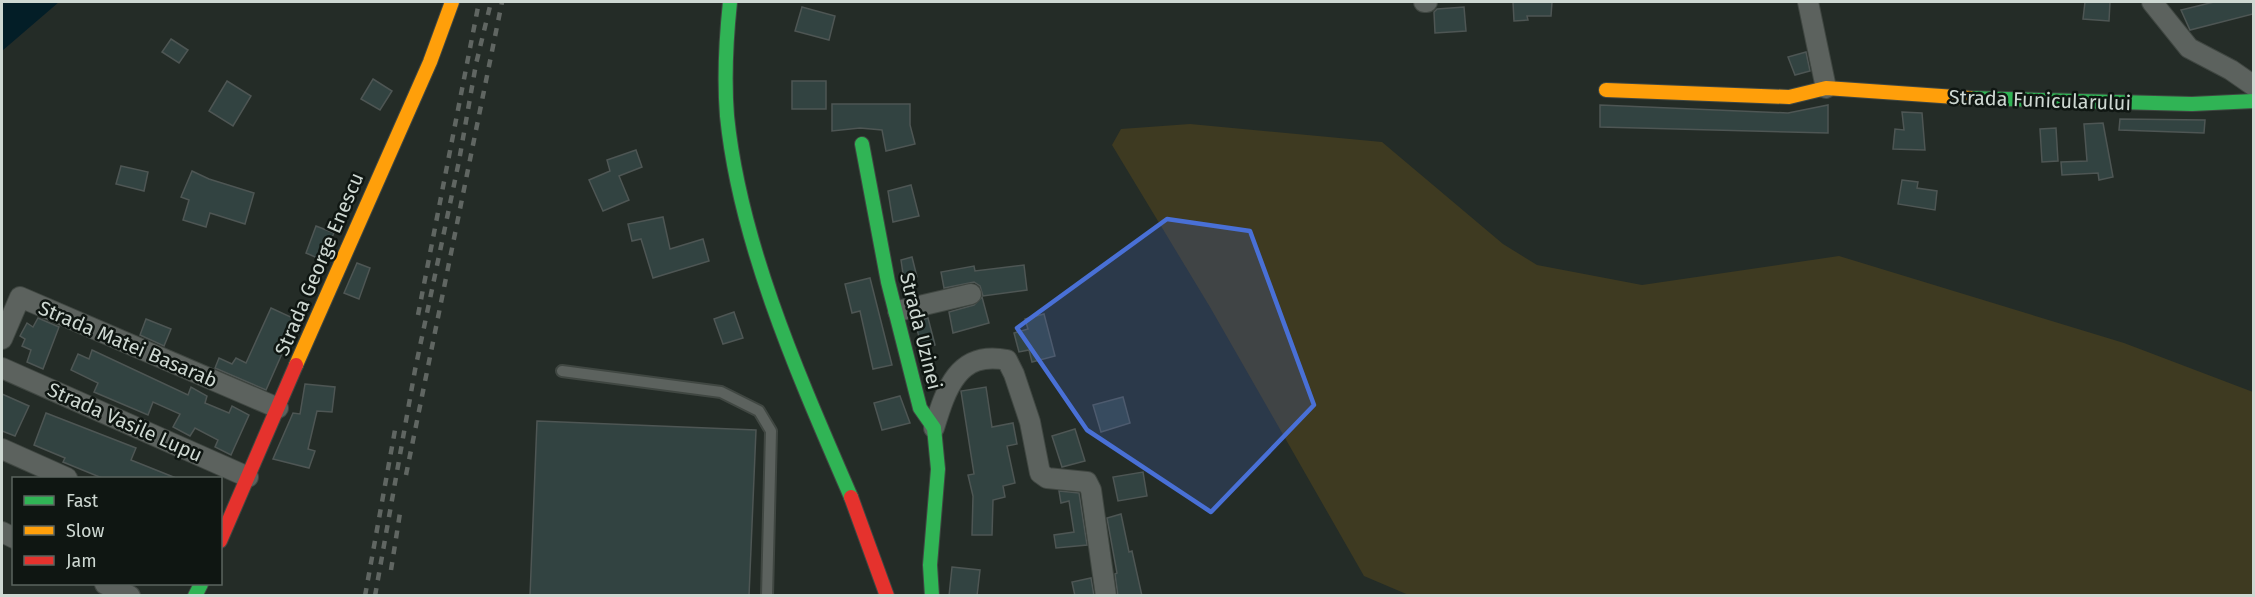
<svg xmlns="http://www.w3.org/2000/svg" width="2255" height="597" font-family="'Fira Sans',sans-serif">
  <rect width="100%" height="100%" fill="#242c27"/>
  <!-- green -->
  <polygon fill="#3e3a21" points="1190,124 1382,142 1503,244 1537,265 1642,285 1839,256 2124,343 2253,392 2253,595 1411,596 1364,576 1210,307 1112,145 1121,129"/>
  <!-- water -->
  <polygon fill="#031e27" points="2,2 59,2 2,51"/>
  <!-- building -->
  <g fill="#324341" stroke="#4e5654" stroke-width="1.5">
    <polygon points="1513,2 1552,2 1551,16 1527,16 1528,20 1514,21"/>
    <polygon points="2085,2 2110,2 2109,21 2083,19"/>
    <polygon points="2214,2 2253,2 2253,14 2190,30 2181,10"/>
    <polygon points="802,7 835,16 829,40 795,31"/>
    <polygon points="1464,7 1466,31 1435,33 1434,12 1437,9"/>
    <polygon points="171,39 188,50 179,63 162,52"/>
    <polygon points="1806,52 1810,71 1795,75 1788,57"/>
    <polygon points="373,79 392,91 380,110 361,99"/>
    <polygon points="227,81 251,96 233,126 209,111"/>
    <rect x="792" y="81" width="34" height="28"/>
    <polygon points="832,104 910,104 910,125 915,144 886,151 882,130 860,128 832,131"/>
    <polygon points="1600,105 1788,113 1828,105 1828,133 1600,127"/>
    <polygon points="1902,112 1922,113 1925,150 1893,149 1895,129 1904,130"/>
    <polygon points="2120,119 2205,120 2204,133 2119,130"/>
    <polygon points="2103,123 2113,177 2099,180 2098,173 2062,175 2061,162 2087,161 2084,124"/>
    <polygon points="2056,128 2058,161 2042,162 2040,129"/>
    <polygon points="636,150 642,167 619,176 629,200 603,211 589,180 610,171 607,160"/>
    <polygon points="121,166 148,172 144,191 116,184"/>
    <polygon points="192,171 209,179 254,193 245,224 210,213 206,227 183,220 189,200 181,197"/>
    <polygon points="1902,180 1918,182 1917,188 1937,191 1935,210 1898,204"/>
    <polygon points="911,185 919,216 893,222 888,191"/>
    <polygon points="663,217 670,249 703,239 709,261 653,278 641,239 632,241 628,224"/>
    <polygon points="316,226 334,233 322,260 306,253"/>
    <polygon points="912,257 917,277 904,280 901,260"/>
    <polygon points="357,263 370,268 359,299 344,293"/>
    <polygon points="1024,265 1027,290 983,296 980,286 974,282 944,288 941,272 974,266 975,271"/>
    <polygon points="870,278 892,365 873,369 860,311 852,313 845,284"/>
    <polygon points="982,297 989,323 953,333 949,312 974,305"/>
    <polygon points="271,308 293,318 280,347 284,349 266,390 215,368 219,358 232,364 236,358 246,363"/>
    <polygon points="734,312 743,338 723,344 714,319"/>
    <polygon points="1044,314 1055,356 1032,362 1029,350 1019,352 1014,333 1028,329 1025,319"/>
    <polygon points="38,318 59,327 43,369 27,362 31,350 22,346 25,339 20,336 27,323 33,327"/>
    <polygon points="928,318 935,345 922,348 915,322"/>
    <polygon points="146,319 171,329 164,346 140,335"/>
    <polygon points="92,350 188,395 191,387 207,396 205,403 229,413 232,406 249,415 231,455 215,447 218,440 195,428 190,436 173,427 180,414 153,402 148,415 94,392 98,383 71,370 78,354 89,359"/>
    <polygon points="305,384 335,387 332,412 317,411 308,449 315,451 309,468 273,459 293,413 300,414"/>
    <polygon points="986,387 992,427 1013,423 1017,444 1007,446 1015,483 1003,486 1005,497 993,500 992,535 972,535 973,496 968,475 974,474 961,391"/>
    <polygon points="2,394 29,406 15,436 2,431"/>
    <polygon points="900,396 910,423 882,430 874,403"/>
    <polygon points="1123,397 1130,423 1101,432 1093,405"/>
    <polygon points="46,413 136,448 131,460 176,478 102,478 63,462 65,458 34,445"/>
    <polygon points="537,421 756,430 749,596 530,596"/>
    <polygon points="1075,429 1085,461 1062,467 1052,436"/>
    <polygon points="1143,472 1147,496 1118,501 1113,477"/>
    <polygon points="1059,491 1079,493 1087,545 1056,548 1054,535 1074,532 1069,501 1061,503"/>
    <polygon points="1121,514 1129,552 1132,551 1142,596 1118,596 1115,574 1117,573 1107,518"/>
    <polygon points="952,567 980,570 977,596 949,596"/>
    <polygon points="1091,578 1094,596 1075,596 1072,582"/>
  </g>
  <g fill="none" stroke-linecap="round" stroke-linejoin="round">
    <defs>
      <polyline id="lane" points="562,371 721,392 759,411 771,431 767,596"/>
      <g id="street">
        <polyline points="1424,2 1427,2"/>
        <polyline points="1808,2 1826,88"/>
        <polyline points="2152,2 2189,48 2231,70 2254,86"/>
        <polyline points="898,311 971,294"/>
        <polyline points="2,339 20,297 278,408"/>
        <polyline points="2,368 248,477"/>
        <path d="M 934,428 C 946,389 958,350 1007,360 L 1014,374 L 1030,422 L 1040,473 L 1047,478 L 1087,482 L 1091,490 L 1106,596"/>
        <polyline points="2,449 67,478"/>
        <polyline points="2,532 14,538"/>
        <polyline points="105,584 130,596"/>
      </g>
      <g id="fast">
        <path d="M 730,2 C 726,40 724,78 727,116 C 740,245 800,379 851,497"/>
        <polyline points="1970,98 2192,104 2254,101"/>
        <polyline points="862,144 888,282 920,408 934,428 938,469 930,565 932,596"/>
        <polyline points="195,596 201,584"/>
      </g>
      <g id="slow">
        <polyline points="1606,90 1789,97 1826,88 1970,98"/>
        <polyline points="296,365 430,62 452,2"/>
      </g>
      <g id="jam">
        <polyline points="851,497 887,596"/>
        <polyline points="220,541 296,365"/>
      </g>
    </defs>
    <!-- lane casing -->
    <use href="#lane" stroke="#404742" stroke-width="14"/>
    <!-- street casing -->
    <use href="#street" stroke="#404742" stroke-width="22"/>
    <!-- fast casing -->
    <use href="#fast" stroke="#404742" stroke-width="16"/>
    <!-- slow casing -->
    <use href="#slow" stroke="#404742" stroke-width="16"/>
    <!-- jam casing -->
    <use href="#jam" stroke="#404742" stroke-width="16"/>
    <!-- lane -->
    <use href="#lane" stroke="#5c625e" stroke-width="10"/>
    <!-- street -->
    <use href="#street" stroke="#5c625e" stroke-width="20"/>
    <!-- fast -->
    <use href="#fast" stroke="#30b455" stroke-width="14"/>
    <!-- slow -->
    <use href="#slow" stroke="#ff9f0a" stroke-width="14"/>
    <!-- jam -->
    <use href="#jam" stroke="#e5322d" stroke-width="14"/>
    <!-- rail -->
    <g stroke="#606662" stroke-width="4.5" stroke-dasharray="8 8" stroke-linecap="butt">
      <polyline points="418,315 479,2"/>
      <polyline points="406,475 502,2"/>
      <polyline points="391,570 400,513"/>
      <polyline points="365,596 395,430"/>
      <polyline points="375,596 415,370 459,161 476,64 491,2"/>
    </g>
  </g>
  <!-- marked area -->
  <path fill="#4970d6" fill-opacity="0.2" stroke="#4970d6" stroke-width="4.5" stroke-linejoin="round" d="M 1167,219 L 1250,231 L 1314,405 L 1211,512 L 1087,430 L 1017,328 Z"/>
  <g text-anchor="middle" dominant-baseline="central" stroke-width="5" stroke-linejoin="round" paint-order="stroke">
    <!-- street labels -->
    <g font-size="20" fill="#ced8d2" stroke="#0f1612">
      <text transform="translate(2040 100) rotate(2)">Strada Funicularului</text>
      <text transform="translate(319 264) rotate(-67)">Strada George Enescu</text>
      <text transform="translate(921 331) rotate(76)">Strada Uzinei</text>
      <text transform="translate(128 344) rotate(23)">Strada Matei Basarab</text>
      <text transform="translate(125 422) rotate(24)">Strada Vasile Lupu</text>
    </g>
  </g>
  <!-- border -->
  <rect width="2255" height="597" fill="none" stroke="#ced8d2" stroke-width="6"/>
  <!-- legend -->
  <rect x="12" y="477" width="210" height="108" fill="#0f1612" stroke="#5b645f" stroke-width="1.5"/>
  <rect x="24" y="496" width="30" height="9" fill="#30b455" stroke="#5b645f" stroke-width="1.5"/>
  <text x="66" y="507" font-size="18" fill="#ced8d2">Fast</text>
  <rect x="24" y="526" width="30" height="9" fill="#ff9f0a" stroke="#5b645f" stroke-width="1.5"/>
  <text x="66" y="537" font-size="18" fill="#ced8d2">Slow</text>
  <rect x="24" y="556" width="30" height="9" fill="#e5322d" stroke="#5b645f" stroke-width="1.5"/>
  <text x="66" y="567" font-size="18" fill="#ced8d2">Jam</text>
</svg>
